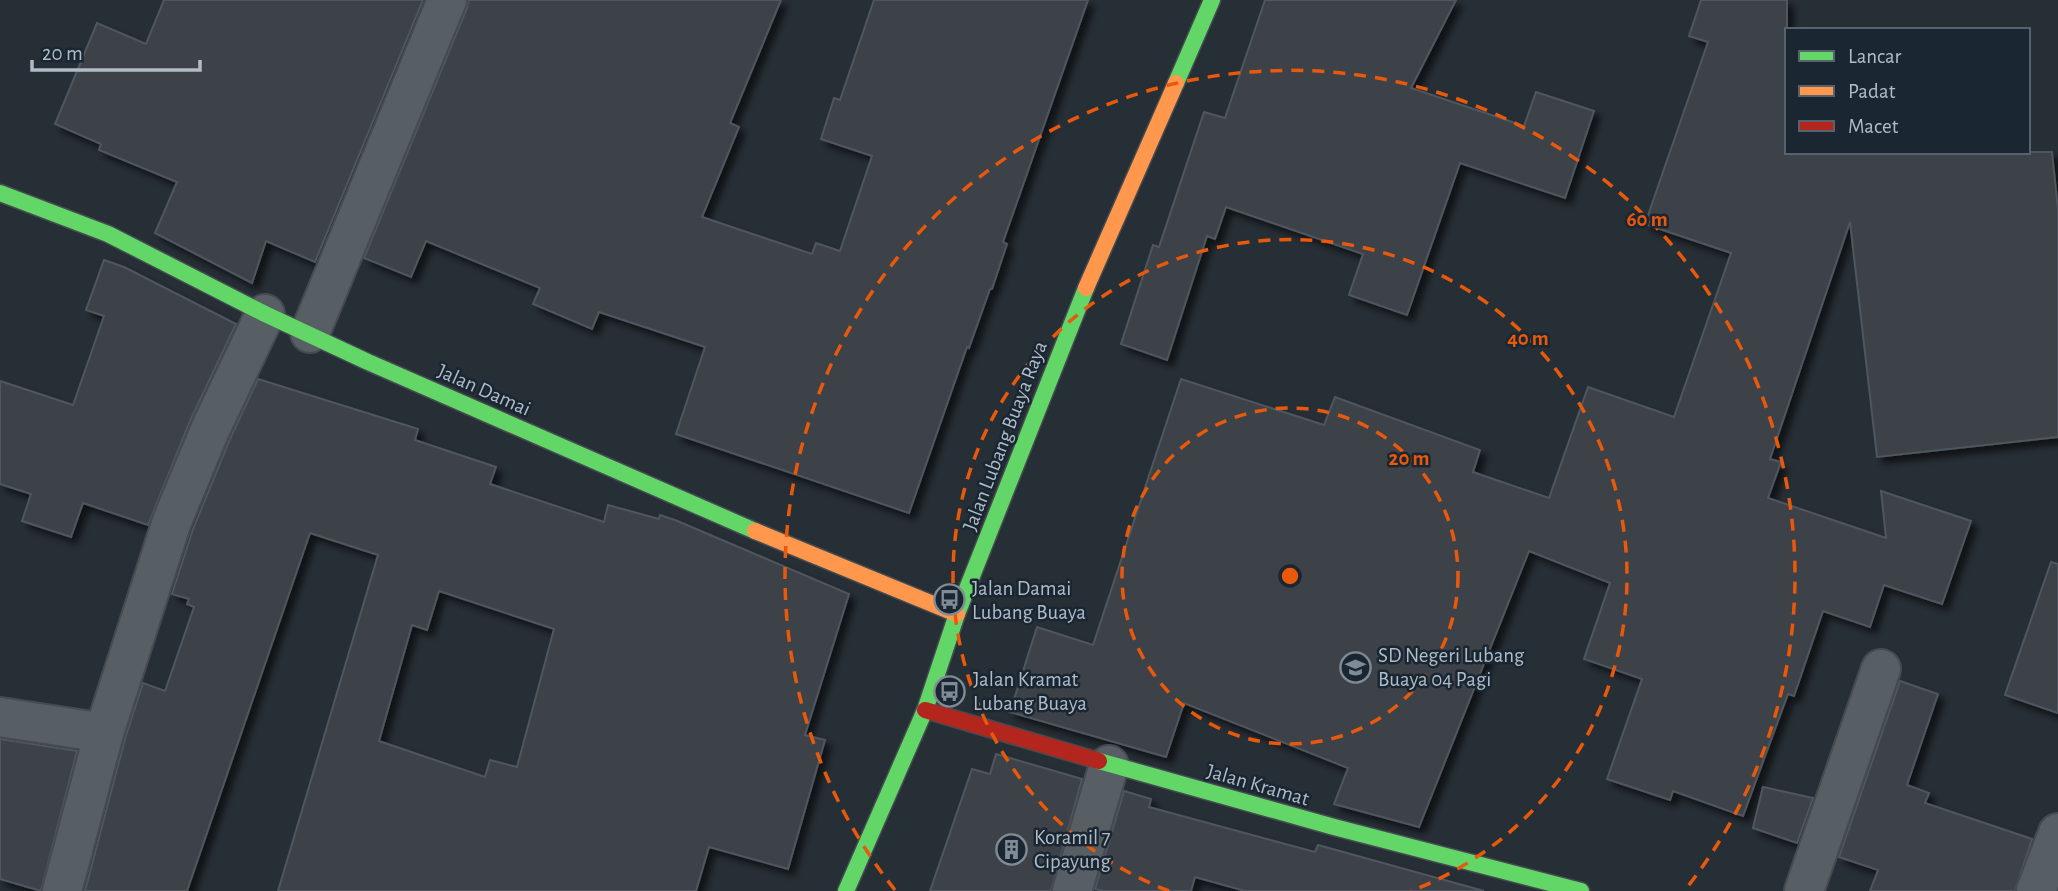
<svg xmlns="http://www.w3.org/2000/svg" width="2058" height="891" font-family="'Alegreya Sans',sans-serif">
  <defs>
    <filter id="shadow"><feDropShadow dx="6" dy="6" stdDeviation="3.5" flood-color="#0009"/></filter>
  </defs>
  <rect width="100%" height="100%" fill="#272f36"/>
  <!-- building -->
  <g fill="#3c4349" stroke="#4f565e" stroke-width="2" fill-rule="evenodd" filter="url(#shadow)">
    <polygon points="164,0 423,0 315,262 266,241 252,283 155,233 177,182 99,150 101,144 55,124 97,23 146,44"/>
    <polygon points="468,0 781,0 730,123 739,127 702,217 812,254 816,243 840,251 872,156 821,139 834,98 840,100 874,0 1088,0 1003,242 1007,244 992,289 990,289 969,348 967,347 909,513 676,434 705,347 599,312 592,329 533,304 540,288 426,241 411,277 364,258 467,8"/>
    <polygon points="1265,0 1456,0 1411,88 1524,126 1536,92 1594,111 1565,198 1460,163 1407,315 1349,295 1363,254 1226,207 1215,239 1207,236 1167,360 1121,344 1153,245 1159,247 1204,112 1225,118"/>
    <polygon points="1701,0 1787,0 1787,152 2052,152 2058,210 2058,437 1877,457 1850,222 1770,459 1781,462 1768,498 1886,538 1881,491 1971,521 1942,604 1884,585 1870,627 1823,611 1794,696 1788,694 1743,816 1673,791 1670,800 1607,779 1642,679 1584,659 1610,583 1529,551 1419,827 1334,804 1348,768 1184,703 1166,757 1010,712 1037,627 1093,645 1181,379 1324,425 1335,397 1480,450 1473,472 1549,498 1588,387 1674,417 1731,253 1645,224 1708,42 1689,36"/>
    <polygon points="104,260 124,267 236,324 190,421 148,525 83,503 71,537 22,521 31,494 0,484 0,381 73,405 104,316 86,310"/>
    <path d="M 258,379 L 418,429 L 415,440 L 496,467 L 490,484 L 604,522 L 608,505 L 659,519 L 660,515 L 675,520 L 849,594 L 805,735 L 825,740 L 788,869 L 709,847 L 696,891 L 278,891 L 378,555 L 310,533 L 187,891 L 85,891 L 125,739 L 143,683 L 165,691 L 194,607 L 187,604 L 189,599 L 172,594 L 193,529 L 230,439 ZM 439,591 L 554,629 L 517,767 L 490,760 L 485,777 L 379,741 L 412,625 L 427,630 Z"/>
    <polygon points="2051,562 2058,564 2058,713 2005,695"/>
    <polygon points="1900,681 1938,694 1907,785 1929,793 1925,803 2032,839 2015,891 1870,891 1878,870 1839,857"/>
    <polygon points="0,739 77,751 41,891 0,879"/>
    <polygon points="996,754 1082,779 1051,891 930,891 972,769 990,774"/>
    <polygon points="1763,787 1813,798 1797,843 1753,828"/>
    <polygon points="1124,791 1151,799 1149,807 1315,852 1318,845 1484,891 1245,891 1195,877 1191,891 1103,891 1095,889"/>
  </g>
  <g fill="none" stroke-linecap="round" stroke-linejoin="round">
    <defs>
      <g id="street">
        <polyline points="310,333 447,0"/>
        <polyline points="0,717 104,733"/>
        <polyline points="62,891 104,733 172,521 210,430 265,314"/>
        <polyline points="1072,891 1109,765"/>
        <polyline points="1804,891 1881,669"/>
        <polyline points="2036,891 2058,833"/>
      </g>
      <g id="fast">
        <polyline points="1176,83 1212,0"/>
        <polyline points="0,193 108,234 265,314 368,362 755,531"/>
        <polyline points="1099,761 1334,827 1581,891"/>
        <polyline points="846,891 925,710 957,614 1086,288"/>
      </g>
      <g id="slow">
        <polyline points="1086,288 1176,83"/>
        <polyline points="755,531 957,614"/>
      </g>
      <polyline id="jam" points="925,710 1099,761"/>
    </defs>
    <!-- street casing -->
    <use href="#street" stroke="#454b51" stroke-width="42"/>
    <!-- fast casing -->
    <use href="#fast" stroke="#454b51" stroke-width="19"/>
    <!-- slow casing -->
    <use href="#slow" stroke="#454b51" stroke-width="19"/>
    <!-- jam casing -->
    <use href="#jam" stroke="#454b51" stroke-width="19"/>
    <!-- street -->
    <use href="#street" stroke="#575e64" stroke-width="38"/>
    <!-- fast -->
    <use href="#fast" stroke="#63d668" stroke-width="16"/>
    <!-- slow -->
    <use href="#slow" stroke="#ff974d" stroke-width="16"/>
    <!-- jam -->
    <use href="#jam" stroke="#b3261e" stroke-width="16"/>
  </g>
  <!-- distance rings -->
  <g fill="none" stroke="#e8590c" stroke-width="3.5" stroke-dasharray="12 9">
    <circle cx="1290" cy="576" r="168"/>
    <path d="M1169 891A337 337 0 1 1 1411 891"/>
    <path d="M895 890A505 505 0 1 1 1685 890"/>
  </g>
  <!-- icons -->
  <defs>
    <symbol id="bus-ring" viewBox="-11 -11 22 22"><circle r="9.5" fill="#1a2631" stroke="#808b95" stroke-width="1.5"/><path d="M-5-6H5V4H4V6H2V4H-2V6H-4V4H-5ZM-3.5-4V0h7V-4ZM-3.5 1.2v1.5H-2V1.2ZM2 1.2v1.5H3.5V1.2Z" fill="#808b95"/></symbol>
    <symbol id="school-ring" viewBox="-11 -11 22 22"><circle r="9.5" fill="#1a2631" stroke="#808b95" stroke-width="1.5"/><path d="M0-5L7-2L0 1L-7-2ZM-4 1L0 2.5L4 1V4Q0 6-4 4Z" fill="#808b95"/></symbol>
    <symbol id="building-ring" viewBox="-11 -11 22 22"><circle r="9.5" fill="#1a2631" stroke="#808b95" stroke-width="1.5"/><path d="M-4-6H4V6H1V3H-1V6H-4ZM-2.5-4.3h1.7v1.8h-1.7ZM.8-4.3h1.7v1.8H.8ZM-2.5-1h1.7V.8h-1.7ZM.8-1h1.7V.8H.8Z" fill="#808b95"/></symbol>
  </defs>
  <g fill-rule="evenodd">
    <use href="#bus-ring" x="932" y="582" width="35" height="35"/>
    <use href="#school-ring" x="1338" y="650" width="35" height="35"/>
    <use href="#bus-ring" x="932" y="674" width="35" height="35"/>
    <use href="#building-ring" x="994" y="832" width="35" height="35"/>
  </g>
  <g text-anchor="middle" dominant-baseline="central" stroke-width="5" stroke-linejoin="round" paint-order="stroke">
    <!-- street labels -->
    <g font-size="21" fill="#b0bcc8" stroke="#1a2631">
      <text transform="translate(484 390) rotate(24)">Jalan Damai</text>
      <text transform="translate(1005 436) rotate(-69)">Jalan Lubang Buaya Raya</text>
      <text transform="translate(1258 785) rotate(16)">Jalan Kramat</text>
    </g>
    <!-- poi labels -->
    <g font-size="21" fill="#b0bcc8" stroke="#1a2631" text-anchor="start">
      <text x="972" y="588">Jalan Damai<tspan x="972" dy="24">Lubang Buaya</tspan></text>
      <text x="1378" y="655">SD Negeri Lubang<tspan x="1378" dy="24">Buaya 04 Pagi</tspan></text>
      <text x="973" y="679">Jalan Kramat<tspan x="973" dy="24">Lubang Buaya</tspan></text>
      <text x="1034" y="837">Koramil 7<tspan x="1034" dy="24">Cipayung</tspan></text>
    </g>
  </g>
  <circle cx="1290" cy="576" r="10" fill="#e8590c" stroke="#1a2631" stroke-width="3.5"/>
  <g font-size="21" text-anchor="middle" font-weight="bold" fill="#e8590c" stroke="#1a2631" stroke-width="5" stroke-linejoin="round" paint-order="stroke">
    <text x="1647" y="226">60 m</text>
    <text x="1528" y="345">40 m</text>
    <text x="1409" y="465">20 m</text>
  </g>
  <!-- legend -->
  <rect x="1785" y="28" width="245" height="126" fill="#1a2631" stroke="#56626d" stroke-width="2"/>
  <rect x="1799" y="51" width="35" height="10" fill="#63d668" stroke="#56626d" stroke-width="2"/>
  <text x="1848" y="63" font-size="21" fill="#b0bcc8">Lancar</text>
  <rect x="1799" y="86" width="35" height="10" fill="#ff974d" stroke="#56626d" stroke-width="2"/>
  <text x="1848" y="98" font-size="21" fill="#b0bcc8">Padat</text>
  <rect x="1799" y="121" width="35" height="10" fill="#b3261e" stroke="#56626d" stroke-width="2"/>
  <text x="1848" y="133" font-size="21" fill="#b0bcc8">Macet</text>
  <!-- scale -->
  <path d="M32 60v10h168v-10" fill="none" stroke="#b0bcc8" stroke-width="3.5"/>
  <text x="42" y="60" font-size="21" fill="#b0bcc8" stroke="#1a2631" stroke-width="5" paint-order="stroke">20 m</text>
</svg>
